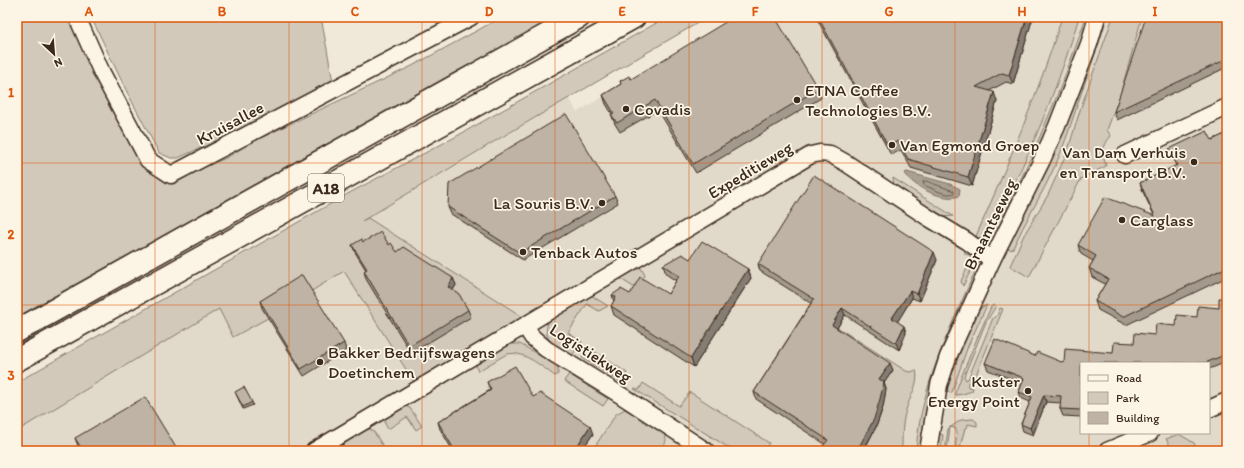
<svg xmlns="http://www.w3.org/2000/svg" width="1244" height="468" font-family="Itim,sans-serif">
  <rect width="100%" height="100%" fill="#f0e9d9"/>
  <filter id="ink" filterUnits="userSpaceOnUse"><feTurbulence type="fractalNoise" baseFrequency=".025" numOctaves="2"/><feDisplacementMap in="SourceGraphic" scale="8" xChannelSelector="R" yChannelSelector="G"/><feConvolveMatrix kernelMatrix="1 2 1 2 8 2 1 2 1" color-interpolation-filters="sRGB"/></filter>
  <g filter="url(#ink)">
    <!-- built -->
    <path fill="#e1d9c9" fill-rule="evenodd" d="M 741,17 L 1227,17 L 1227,451 L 17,451 L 17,431 L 331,240 L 569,98 L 577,112 ZM 1081,363 L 1209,363 L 1209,433 L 1081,433 Z"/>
    <!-- green -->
    <g fill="#d2c9ba" stroke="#867a6c">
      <polygon points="17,17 54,17 76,24 140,154 190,173 226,158 252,142 412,66 502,17 555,17 519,39 459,70 17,317"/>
      <polygon points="91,17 321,17 334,87 293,107 178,158 171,158 159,153 127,92"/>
      <polygon points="667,17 708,17 502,137 362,221 368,218 523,317 414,382 344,271 268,318 233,337 219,309 17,431 17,382 353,191 457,136"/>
      <path d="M 1062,17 L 1079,17 C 1062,75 1039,133 1012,188 C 1005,204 995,220 988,237 C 983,240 981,240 976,236 C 1008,164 1039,92 1062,17 Z"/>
      <path d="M 1086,17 L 1088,17 C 1069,93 1032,164 998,234 L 996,232 C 1030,161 1061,92 1086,17 Z"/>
      <path d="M 1104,17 L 1107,17 C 1098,49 1085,80 1075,112 C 1069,130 1063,149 1055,166 C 1042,195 1025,221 1012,250 L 1008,248 L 1050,159 Z"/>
      <path d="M 1113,17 L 1142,17 L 1120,95 L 1107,130 L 1111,136 C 1102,146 1102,154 1106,166 L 1081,179 L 1029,277 L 1010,266 L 1024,235 L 1048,195 L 1068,150 L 1081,107 Z"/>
      <polygon points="893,178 953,216 944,217 894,185"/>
      <polygon points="967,249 977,258 963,286 961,281 971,260 970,255 965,254 965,250"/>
      <path d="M 978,264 L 979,271 L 928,400 L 922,434 L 921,451 L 916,451 C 921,382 952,326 978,264 Z"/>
      <polygon points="639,265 645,275 639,283 640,291 619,278"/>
      <path d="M 589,294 L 608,306 L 599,311 L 587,304 L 568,333 L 582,342 L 571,357 C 555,347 539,339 550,318 Z"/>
      <polygon points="987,305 968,346 952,392 949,393 947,388 961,350 978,312 982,307"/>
      <path d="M 993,305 L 996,306 L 986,322 L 964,376 L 966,380 L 968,379 L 993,318 L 997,316 L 1000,308 L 1003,309 L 978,370 L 974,383 L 968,382 L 968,387 L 973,388 L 972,391 L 963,394 L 956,395 L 955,393 C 966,364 978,335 991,307 Z"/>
      <path d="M 815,313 L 906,371 L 911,372 L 916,370 C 920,383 909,398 906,410 C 902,423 902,437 902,451 L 864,451 L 876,427 L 883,407 Z"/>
      <path d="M 511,344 L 520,344 L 558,366 L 558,374 L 555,376 C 542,367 521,348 505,355 C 496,360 487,366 478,371 L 476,367 L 477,362 L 502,347 Z"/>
      <polygon points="588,347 627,373 621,382 582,358"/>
      <polygon points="569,374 608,399 603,406 564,381"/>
      <polygon points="643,383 679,406 690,392 769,443 764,451 734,451 634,389 635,388 639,390"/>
      <polygon points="405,406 410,408 422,426 416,430 407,417 388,429 385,424 385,418"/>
      <path d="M 625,409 L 664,434 C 668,441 665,444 661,451 L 592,451 L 616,414 Z"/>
      <polygon points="973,419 977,422 977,426 968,424 967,428 965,428 959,451 955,451 957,432 955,428 950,427 947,451 945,451 948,429 961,420"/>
      <polygon points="367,429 370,429 374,432 386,451 329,451"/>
      <polygon points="940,434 943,435 941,451 935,451 936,444"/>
      <polygon points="1179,434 1194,443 1196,447 1189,451 1173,451 1166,439"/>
    </g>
    <!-- water -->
    <path fill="#aaa091" stroke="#7e7163" d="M 907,172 L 950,184 L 960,189 L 959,196 C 944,202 912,187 905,173 Z"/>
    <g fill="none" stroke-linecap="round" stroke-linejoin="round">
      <!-- shore -->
      <path stroke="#67594c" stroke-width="1" d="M 926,181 L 954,191 L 954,193 C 946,197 932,188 924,185 L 923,182 Z"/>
      <defs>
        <g id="minor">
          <polyline points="77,17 102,73 148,160 171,175 471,17"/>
          <polyline points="1125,155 1227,107"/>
          <polyline points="525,326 532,337 546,349 622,396 706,451"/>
          <polyline points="1209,409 1227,401"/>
          <polyline points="314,451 811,155 820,153 830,154 846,163 929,218 967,241 992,260"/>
          <polyline points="928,451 939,385 948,357 992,260 1042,160 1057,126 1089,44 1097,17"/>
          <polyline points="1107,451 1150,433"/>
        </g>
        <g id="highway">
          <polyline points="17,331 579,17"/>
          <polyline points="17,360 634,17"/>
        </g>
      </defs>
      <!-- minor casing -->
      <use href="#minor" stroke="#3b2a1e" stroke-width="19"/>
      <!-- highway casing -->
      <use href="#highway" stroke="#3b2a1e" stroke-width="25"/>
      <!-- minor -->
      <use href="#minor" stroke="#fcf5e5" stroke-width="16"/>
      <!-- highway -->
      <use href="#highway" stroke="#fcf5e5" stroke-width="22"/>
    </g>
    <!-- wall -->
    <g fill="#a39a8d" stroke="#3b2a1e">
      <polygon points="816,17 1033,17 1013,84 1006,82 989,91 997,101 972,186 911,168 901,150 891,155"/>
      <polygon points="1227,17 1227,67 1117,120 1114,112"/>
      <polygon points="631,79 818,89 821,98 696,173 658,110 620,132 615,124 611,114 612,114 606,104 603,95 621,84 620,81"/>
      <polygon points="1227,133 1227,277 1126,325 1098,310 1095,301 1105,284 1092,277 1089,268 1093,261 1081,254 1078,245 1154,215 1143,192 1140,183 1176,166 1169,149 1212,140"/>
      <polygon points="615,196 618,203 523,260 451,214 448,207"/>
      <polygon points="363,242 389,245 397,252 453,278 456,285 453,290 468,310 471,317 411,353 366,279 364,271 366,270 355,252 352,245"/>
      <polygon points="690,259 748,269 751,278 694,367 614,315 611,306 614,301 612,295 630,294 668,294 676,281 666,274 663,265"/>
      <polygon points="937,260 920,301 912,298 897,322 904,326 906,333 899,350 845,315 837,328 893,370 884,383 886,389 883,407 876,427 863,451 825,451 823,446 825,444 756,399 754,392 811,303 760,271 758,264"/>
      <polygon points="1227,298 1227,362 1209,369 1209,363 1081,363 1081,417 1063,416 1060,409 1061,403 1046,402 1033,435 1023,431 1021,424 1030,402 1021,398 1019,392 1022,383 988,370 985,363 1035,356 1064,363 1113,353 1219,308"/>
      <polygon points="260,301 344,343 346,350 304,376 262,308"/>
      <polygon points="487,382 533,397 593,434 581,451 453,451 440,429 438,422 490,390"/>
      <polygon points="236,394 252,402 253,405 243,409"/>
      <polygon points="75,438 178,451 81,451 78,446"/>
    </g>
    <!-- shaded-wall -->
    <g fill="#857d73" stroke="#3b2a1e">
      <polygon points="1027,17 1033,17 1013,84 1009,75"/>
      <polygon points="994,92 997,101 972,186 968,177"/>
      <polygon points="934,252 937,260 920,301 917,294"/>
      <polygon points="748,269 751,278 694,367 691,358"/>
      <polygon points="453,278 456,285 450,294 448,287"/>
      <polygon points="910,291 912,298 895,326 892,318"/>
      <polygon points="842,308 845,315 834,333 832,325"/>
      <polygon points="904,326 906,333 899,350 896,343"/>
      <polygon points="890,363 893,370 884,383 886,389 883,407 876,427 863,451 854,451 879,379"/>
      <polygon points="1044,395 1046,402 1033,435 1030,428"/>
      <polygon points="590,426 593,434 581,451 574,451"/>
    </g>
    <!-- building -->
    <g fill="#beb3a4" stroke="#3b2a1e">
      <polygon points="734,17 775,17 818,89 693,164 655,100 617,123 611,114 614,113 603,95 621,84 620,81 629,76 631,79"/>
      <polygon points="818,17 1027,17 1009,75 1002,73 976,87 994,92 968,177 908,159 898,141 888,146"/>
      <polygon points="1146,17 1227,17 1227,59 1114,112"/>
      <polygon points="566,114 615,196 520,253 448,207 449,184"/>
      <polygon points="1207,131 1212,140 1227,133 1227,267 1123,317 1095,301 1108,279 1089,268 1096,256 1078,245 1105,197 1155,216 1140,183 1177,165 1169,149"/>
      <polygon points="814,175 934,252 917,294 910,291 892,318 904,326 896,343 842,308 832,325 890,363 879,379 884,382 880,399 874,419 859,447 854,451 831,451 823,446 828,440 754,392 814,299 758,264"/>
      <polygon points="381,232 389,245 391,243 397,252 404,247 453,278 448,287 459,294 468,310 409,346 364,271 367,269 352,245 362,239 363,242"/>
      <polygon points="702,241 748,269 691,358 611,306 616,297 612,295 621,289 630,294 640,277 668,294 679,276 663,265 682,254 690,259"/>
      <polygon points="302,275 344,343 301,369 260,301"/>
      <polygon points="1219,298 1227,298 1227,354 1205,363 1081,363 1081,410 1060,409 1061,396 1044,395 1030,428 1021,424 1032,397 1019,392 1024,378 985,363 995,339 1035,356 1037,352 1064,363 1065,349 1113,353 1114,342 1134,343 1135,333 1155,335 1156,324 1176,326 1177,315 1197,317 1198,306 1219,308"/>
      <polygon points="515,366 533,397 540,393 590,426 574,451 455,451 438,422 491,390 487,382"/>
      <polygon points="244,387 252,402 243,407 235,392"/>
      <polygon points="145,397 178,451 83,451 75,438"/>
    </g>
  </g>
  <!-- grid -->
  <path fill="none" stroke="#df570d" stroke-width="1" stroke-opacity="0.55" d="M 155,17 L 155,451M 289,17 L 289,451M 422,17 L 422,451M 555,17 L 555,451M 689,17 L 689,451M 822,17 L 822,451M 955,17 L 955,451M 1089,17 L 1089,363M 17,163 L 1227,163M 17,305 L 1227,305M 1089,433 L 1089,451"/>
  <!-- markers -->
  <g fill="#3b2a1e" stroke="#fcf5e5" stroke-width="1.5">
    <circle cx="797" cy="100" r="4"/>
    <circle cx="626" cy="109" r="4"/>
    <circle cx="892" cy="145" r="4"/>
    <circle cx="1194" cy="162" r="4"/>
    <circle cx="602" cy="203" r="4"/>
    <circle cx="1122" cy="220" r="4"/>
    <circle cx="523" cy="252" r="4"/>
    <circle cx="320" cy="362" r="4"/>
    <circle cx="1028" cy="391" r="4"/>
  </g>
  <g text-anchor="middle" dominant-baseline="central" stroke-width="3.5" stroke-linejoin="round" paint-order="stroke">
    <!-- shield labels -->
    <rect fill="#fcf5e5" stroke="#75675a" stroke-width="1" x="308" y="174" width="36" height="28" rx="3"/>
    <g font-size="16" font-weight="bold" fill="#3b2a1e">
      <text x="326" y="188">A18</text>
    </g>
    <!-- poi labels -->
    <g font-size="17" fill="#3b2a1e" stroke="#fcf5e5" text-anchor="start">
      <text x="805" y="90">ETNA Coffee<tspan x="805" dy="20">Technologies B.V.</tspan></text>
      <text x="634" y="109">Covadis</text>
      <text x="900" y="145">Van Egmond Groep</text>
      <text x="1186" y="152" text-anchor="end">Van Dam Verhuis<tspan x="1186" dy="20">en Transport B.V.</tspan></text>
      <text x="594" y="203" text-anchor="end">La Souris B.V.</text>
      <text x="1130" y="220">Carglass</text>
      <text x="531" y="252">Tenback Autos</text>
      <text x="328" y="352">Bakker Bedrijfswagens<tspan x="328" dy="20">Doetinchem</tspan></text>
      <text x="1020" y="381" text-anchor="end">Kuster<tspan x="1020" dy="20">Energy Point</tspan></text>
    </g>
    <!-- street labels -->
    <g font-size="17" fill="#3b2a1e" stroke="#fcf5e5">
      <text transform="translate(230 123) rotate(-28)">Kruisallee</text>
      <text transform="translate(750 170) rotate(-31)">Expeditieweg</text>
      <text transform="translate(990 224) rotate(-64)">Braamtseweg</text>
      <text transform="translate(591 353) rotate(33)">Logistiekweg</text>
    </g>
  </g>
  <!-- margin -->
  <rect width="1244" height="468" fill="none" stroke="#fcf5e5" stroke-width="44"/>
  <!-- legend -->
  <rect x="1080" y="362" width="130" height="72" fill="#fcf5e5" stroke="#afa495"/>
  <rect x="1088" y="375" width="20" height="6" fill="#fcf5e5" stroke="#afa495"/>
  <text x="1116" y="382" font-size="12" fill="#3b2a1e">Road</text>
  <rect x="1088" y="392" width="20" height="12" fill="#d2c9ba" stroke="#afa495"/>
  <text x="1116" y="402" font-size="12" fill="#3b2a1e">Park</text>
  <rect x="1088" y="412" width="20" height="12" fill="#beb3a4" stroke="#afa495"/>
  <text x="1116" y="422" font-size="12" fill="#3b2a1e">Building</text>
  <!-- north arrow -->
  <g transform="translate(54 54) rotate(154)" stroke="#fcf5e5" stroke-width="3" paint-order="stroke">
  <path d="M0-3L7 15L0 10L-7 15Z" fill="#3b2a1e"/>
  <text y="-6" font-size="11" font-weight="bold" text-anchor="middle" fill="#3b2a1e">N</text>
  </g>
  <rect x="22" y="22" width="1200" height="424" fill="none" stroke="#df570d" stroke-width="1.5"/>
  <g font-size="13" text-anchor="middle" font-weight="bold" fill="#df570d">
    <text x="89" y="16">A</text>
    <text x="222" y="16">B</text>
    <text x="355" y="16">C</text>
    <text x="489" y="16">D</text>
    <text x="622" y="16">E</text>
    <text x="755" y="16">F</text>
    <text x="889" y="16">G</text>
    <text x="1022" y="16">H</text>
    <text x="1155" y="16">I</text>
    <text x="11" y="97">1</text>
    <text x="11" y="239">2</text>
    <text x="11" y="380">3</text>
  </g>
</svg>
